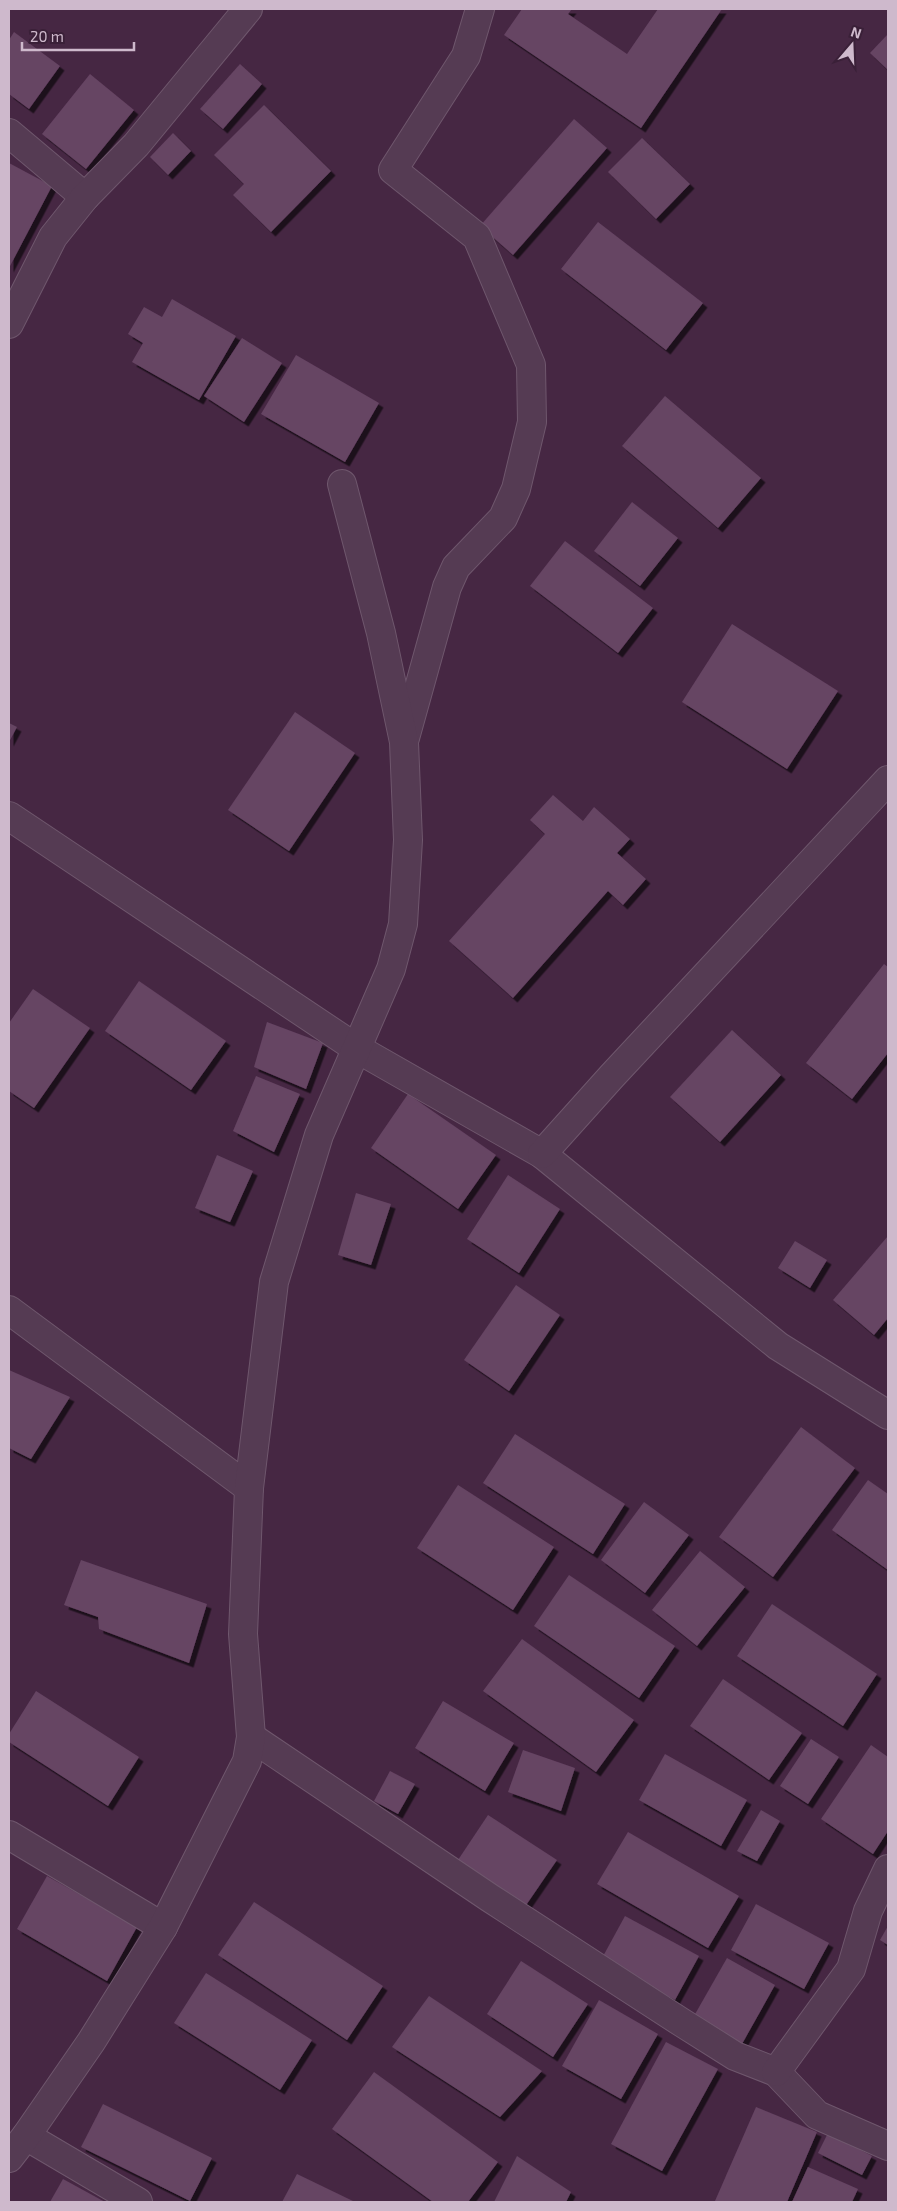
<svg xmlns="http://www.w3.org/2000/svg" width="897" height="2211" font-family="'Exo 2',sans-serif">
  <defs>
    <filter id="shadow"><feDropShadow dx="4.5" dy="4.5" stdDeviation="0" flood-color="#0009"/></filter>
  </defs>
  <rect width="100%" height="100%" fill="#462743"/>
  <!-- building -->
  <g fill="#664463" filter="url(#shadow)">
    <polygon points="522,9 572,9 568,14 627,54 658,9 722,9 641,128 504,35"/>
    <polygon points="14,32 60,66 29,109 9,94 9,40"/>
    <polygon points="888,34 888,70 870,53"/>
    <polygon points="240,64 262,84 223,129 200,109"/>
    <polygon points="90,74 134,110 86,169 42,134"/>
    <polygon points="264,105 331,171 271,232 233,195 244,184 214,155"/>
    <polygon points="574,119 607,148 513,255 480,226"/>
    <polygon points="173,133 191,151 168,175 150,157"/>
    <polygon points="642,138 690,184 656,219 608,172"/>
    <polygon points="9,163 52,186 9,268"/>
    <polygon points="598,222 703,303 666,350 561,269"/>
    <polygon points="172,299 236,336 199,400 132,362 143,343 128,334 144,307 162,317"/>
    <polygon points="242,338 282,363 244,422 204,396"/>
    <polygon points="296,355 379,403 345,462 261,414"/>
    <polygon points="665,396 761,478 718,528 622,446"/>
    <polygon points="632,502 678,538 640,586 594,551"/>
    <polygon points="565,541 653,608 618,653 530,586"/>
    <polygon points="732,624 838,691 787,769 682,702"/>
    <polygon points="295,712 355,753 289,851 228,810"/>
    <polygon points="9,723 17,727 9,742"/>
    <polygon points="553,795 583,821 594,807 630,839 617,853 646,879 623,905 608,891 513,998 449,941 545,834 530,820"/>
    <polygon points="884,964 888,967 888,1053 852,1099 806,1063"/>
    <polygon points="139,981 226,1041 191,1090 105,1031"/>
    <polygon points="33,989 90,1028 34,1108 9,1091 9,1023"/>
    <polygon points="267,1022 323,1043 306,1089 254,1067"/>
    <polygon points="732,1030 781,1075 720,1142 670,1097"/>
    <polygon points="256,1076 300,1094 274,1152 233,1131"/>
    <polygon points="408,1094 496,1155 458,1209 371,1148"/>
    <polygon points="217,1155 253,1171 230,1222 195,1208"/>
    <polygon points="508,1175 560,1209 519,1273 467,1239"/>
    <polygon points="356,1193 391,1204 371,1265 338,1255"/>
    <polygon points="888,1236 888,1318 874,1335 833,1300"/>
    <polygon points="795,1241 827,1260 810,1288 778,1268"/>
    <polygon points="516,1285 560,1315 509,1391 464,1360"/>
    <polygon points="9,1370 70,1397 31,1459 9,1448"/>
    <polygon points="801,1427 855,1468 773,1577 719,1537"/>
    <polygon points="515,1434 625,1504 593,1554 483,1483"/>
    <polygon points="868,1480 888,1494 888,1570 832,1530"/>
    <polygon points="458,1485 554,1547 513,1610 417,1548"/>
    <polygon points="644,1502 689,1535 645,1593 601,1560"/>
    <polygon points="700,1551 745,1587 697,1646 652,1610"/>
    <polygon points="81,1560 207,1604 189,1663 99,1629 98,1617 64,1605"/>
    <polygon points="569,1575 675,1646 639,1698 534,1626"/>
    <polygon points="772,1604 877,1674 843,1726 737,1656"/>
    <polygon points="522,1639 634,1720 596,1772 483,1691"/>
    <polygon points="723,1679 802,1733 769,1780 690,1726"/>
    <polygon points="36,1691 139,1757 108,1806 9,1742 9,1734"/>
    <polygon points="443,1701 514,1743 485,1791 415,1748"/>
    <polygon points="811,1739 839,1757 808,1804 780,1786"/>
    <polygon points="871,1745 888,1757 888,1831 873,1854 821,1819"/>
    <polygon points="523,1750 575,1768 561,1811 508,1792"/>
    <polygon points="665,1754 747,1800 721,1846 639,1800"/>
    <polygon points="390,1771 415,1784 398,1814 374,1801"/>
    <polygon points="761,1810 780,1821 757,1861 737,1851"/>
    <polygon points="488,1815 557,1860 522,1911 454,1866"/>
    <polygon points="628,1832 739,1896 708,1948 597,1884"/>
    <polygon points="47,1876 137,1927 107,1981 17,1929"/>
    <polygon points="254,1902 383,1986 347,2040 218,1955"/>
    <polygon points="756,1904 829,1943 804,1989 731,1950"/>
    <polygon points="625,1916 699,1956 675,2000 601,1960"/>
    <polygon points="888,1926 888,1945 880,1940"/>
    <polygon points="727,1958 775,1985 742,2044 694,2016"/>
    <polygon points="521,1961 588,2004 553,2057 487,2014"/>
    <polygon points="206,1973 312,2040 280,2090 174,2023"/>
    <polygon points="429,1996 542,2071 500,2117 392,2047"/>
    <polygon points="599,2000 658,2034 621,2099 562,2066"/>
    <polygon points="666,2042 718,2069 662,2171 611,2144"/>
    <polygon points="374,2072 498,2162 468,2202 433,2202 332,2129"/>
    <polygon points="103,2104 212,2158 190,2201 81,2147"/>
    <polygon points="756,2107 817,2132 787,2202 717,2202 715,2201"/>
    <polygon points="828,2133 872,2156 862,2175 818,2153"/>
    <polygon points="517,2156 571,2192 566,2202 494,2202"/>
    <polygon points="808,2167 858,2189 852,2202 792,2202"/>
    <polygon points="297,2174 355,2202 282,2202"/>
    <polygon points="63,2179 105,2202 50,2202"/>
  </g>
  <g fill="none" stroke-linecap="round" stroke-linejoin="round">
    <defs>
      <g id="minor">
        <polyline points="9,133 85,197"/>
        <polyline points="9,324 53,237 85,197 136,145 248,9"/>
        <polyline points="405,738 447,587 456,567 503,518 516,489 532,422 531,365 477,237 393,170 466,56 480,9"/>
        <polyline points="9,816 356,1048 542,1154 778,1346 888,1415"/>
        <polyline points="542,1154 612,1076 888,780"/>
        <polyline points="9,1310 249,1488"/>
        <polyline points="251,1737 490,1898 681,2022 735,2056 776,2072 817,2115 888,2146"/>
        <polyline points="9,1835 163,1927"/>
        <polyline points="776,2072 851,1969 868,1911 888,1869"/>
        <polyline points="26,2136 138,2202"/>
        <polyline points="9,2158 26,2136 91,2042 163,1927 247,1761 251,1737 243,1634 249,1488 274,1282 319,1135 391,969 403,924 408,840 404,742 381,633 342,484"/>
      </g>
    </defs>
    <!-- minor casing -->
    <use href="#minor" stroke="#6f576d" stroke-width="30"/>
    <!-- minor -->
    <use href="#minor" stroke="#553b53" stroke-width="28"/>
  </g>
  <!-- border -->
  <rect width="897" height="2211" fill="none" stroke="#ceb9cc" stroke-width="20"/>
  <!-- north arrow -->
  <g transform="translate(852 45) rotate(19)" stroke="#3a2038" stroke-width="4" paint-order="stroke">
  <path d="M0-4L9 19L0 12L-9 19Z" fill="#ceb9cc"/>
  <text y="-8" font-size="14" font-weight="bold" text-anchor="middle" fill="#ceb9cc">N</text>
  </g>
  <!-- scale -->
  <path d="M22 42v8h112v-8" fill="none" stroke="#ceb9cc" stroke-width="2.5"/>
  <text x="30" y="42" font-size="15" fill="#ceb9cc" stroke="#3a2038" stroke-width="4" paint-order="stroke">20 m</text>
</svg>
